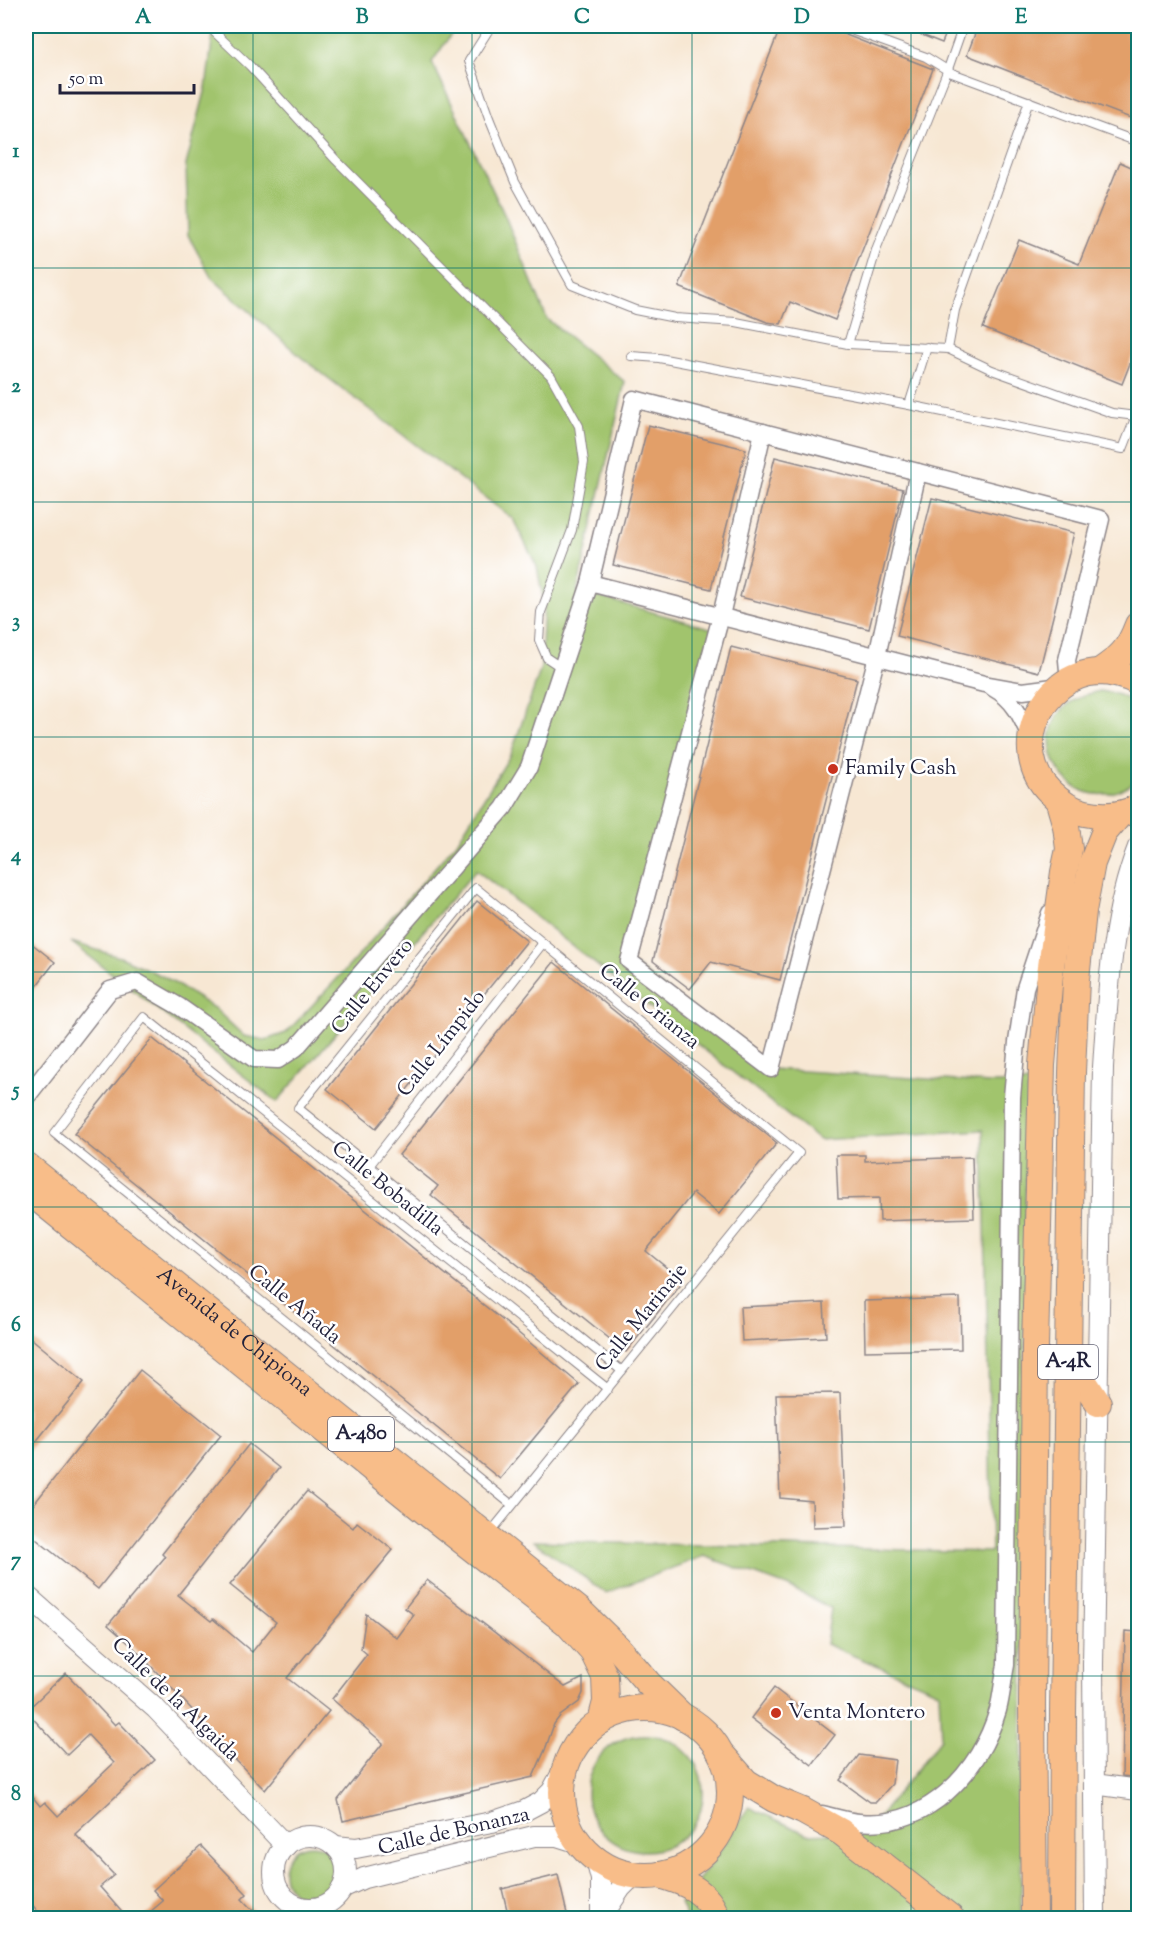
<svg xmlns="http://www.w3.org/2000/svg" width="1164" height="1944" font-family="'Sorts Mill Goudy',serif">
  <rect width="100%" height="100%" fill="#fff"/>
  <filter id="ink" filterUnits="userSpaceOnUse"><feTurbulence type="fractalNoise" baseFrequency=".0167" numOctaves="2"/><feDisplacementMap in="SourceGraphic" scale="12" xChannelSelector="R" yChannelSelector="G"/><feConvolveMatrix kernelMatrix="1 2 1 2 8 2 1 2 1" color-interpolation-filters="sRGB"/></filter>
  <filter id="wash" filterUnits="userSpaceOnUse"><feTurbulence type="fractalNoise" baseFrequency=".008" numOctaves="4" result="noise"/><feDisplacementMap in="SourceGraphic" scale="24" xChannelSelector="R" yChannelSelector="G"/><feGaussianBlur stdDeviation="1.35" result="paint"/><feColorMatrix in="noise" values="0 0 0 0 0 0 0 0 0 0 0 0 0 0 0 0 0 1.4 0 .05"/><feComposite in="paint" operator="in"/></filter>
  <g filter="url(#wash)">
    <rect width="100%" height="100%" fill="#f7e7d3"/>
    <!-- green -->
    <g fill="#a1c46d" stroke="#627354" stroke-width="1.5">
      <polygon points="213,26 457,26 432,62 505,216 547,319 625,382 577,591 717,630 629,961 771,1069 990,1083 1029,1083 1026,1121 1021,1918 687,1918 680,1903 711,1864 749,1807 807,1834 867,1832 941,1739 939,1692 826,1644 831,1608 787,1586 704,1556 606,1593 533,1541 992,1552 983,1130 819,1140 476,870 277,1102 71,942 123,958 166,978 214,1008 244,1036 265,1040 286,1033 351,964 457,842 511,754 541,668 544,603 537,567 513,519 302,358 211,277 188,235 186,165 206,88 214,27"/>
      <path d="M 1100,691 C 1115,693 1127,696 1138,708 L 1138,779 C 1067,838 1002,710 1100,691 Z"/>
      <circle cx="645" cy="1793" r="58"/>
      <circle cx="311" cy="1872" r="27"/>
    </g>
    <g id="blocks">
      <!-- building -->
      <g fill="#e29f69">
        <polygon points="781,26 823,26 933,69 835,320 790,302 781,324 767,322 679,287"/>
        <polygon points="899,26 949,26 942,43"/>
        <polygon points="978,26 1138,26 1138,121 967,55"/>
        <polygon points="1120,162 1138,170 1138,343 1122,384 983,328 1019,240 1079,264"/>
        <polygon points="648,425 746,449 711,589 613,565"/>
        <polygon points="775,457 903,489 869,629 740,597"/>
        <polygon points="932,498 1074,533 1039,672 897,636"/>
        <polygon points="731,647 857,679 780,980 711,962 690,989 653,961"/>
        <polygon points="477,901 527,941 376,1128 327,1089"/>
        <polygon points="26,939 55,962 26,999"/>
        <polygon points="554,962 777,1143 719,1214 693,1193 646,1251 683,1281 626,1352 431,1195 438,1186 399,1155"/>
        <polygon points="152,1038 516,1331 579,1384 500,1479 74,1134"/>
        <polygon points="836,1155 865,1155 865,1161 972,1157 974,1218 880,1221 879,1198 838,1199"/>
        <polygon points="960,1298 961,1349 865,1351 864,1301"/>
        <polygon points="824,1303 826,1337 742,1341 740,1307"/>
        <polygon points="26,1334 84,1382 26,1454"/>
        <polygon points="140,1370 221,1435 98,1589 26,1531 26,1514"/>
        <polygon points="840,1393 846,1526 813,1527 812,1501 780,1498 776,1394"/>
        <polygon points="249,1444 279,1468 178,1595 211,1621 213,1619 252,1652 276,1622 230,1585 307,1491 353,1528 357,1522 393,1550 287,1678 329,1711 265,1790 217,1741 198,1716 133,1647 108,1625 165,1557 162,1554"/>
        <polygon points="427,1580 565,1687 583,1678 583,1693 579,1702 560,1716 554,1724 545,1750 533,1777 343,1821 338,1800 383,1743 332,1699 367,1654 361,1649 366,1614 397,1638 414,1615 405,1608"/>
        <polygon points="1125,1631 1138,1632 1138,1778 1122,1776"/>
        <polygon points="66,1673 115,1725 119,1722 155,1760 75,1834 114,1875 100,1887 127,1918 43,1918 26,1897 26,1789 40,1806 45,1802 58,1816 114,1763 88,1735 67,1755 26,1711"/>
        <polygon points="774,1688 835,1735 812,1765 751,1718"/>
        <polygon points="859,1755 895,1760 892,1784 876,1802 870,1802 840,1780"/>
        <polygon points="201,1846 247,1894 242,1899 260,1918 143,1918 163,1901 153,1890"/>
        <polygon points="558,1875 568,1918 509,1918 502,1889"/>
      </g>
    </g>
  </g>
  <g filter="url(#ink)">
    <use href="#blocks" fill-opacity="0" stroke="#8c8487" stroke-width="1.5"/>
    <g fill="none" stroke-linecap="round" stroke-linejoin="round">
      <defs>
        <g id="service">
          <polyline points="208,26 250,66 336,160 551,376 579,426 584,462 572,530 541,612 539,640 547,658 562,668"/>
          <polyline points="491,26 469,61 489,118 515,182 572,285 635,310 675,318 736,322 848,344 948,349 992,370 1112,413 1136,416 1138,413"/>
          <polyline points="840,26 926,57 952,73 1138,142"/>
          <polyline points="848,344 877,247 948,69 963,26"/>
          <polyline points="927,347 909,405 1123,449 1136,416"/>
          <polyline points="948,349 955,310 1029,101"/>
          <polyline points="631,356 659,358 909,405"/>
          <polyline points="369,1166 543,943"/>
          <polyline points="512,1505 54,1133 144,1017 608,1389"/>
          <polyline points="490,1533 799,1153 476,888 298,1108 622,1371"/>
        </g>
        <g id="minor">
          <polyline points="763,432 721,616 629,961 771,1069 877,656 918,472"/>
          <polyline points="590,583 984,684 1023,691 1061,686"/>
          <path d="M 993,688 C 1015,700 1022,718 1031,739"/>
          <polyline points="26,1098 110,990 137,982 180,1007 254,1059 278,1060 296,1048 504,808 529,767 590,583 634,399 1101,519 1067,660 1069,681"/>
          <path d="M 822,1814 C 834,1817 847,1821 859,1822 C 927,1829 980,1772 998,1710 C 1002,1695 1003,1679 1006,1665 L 1012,1097 L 1017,1042 L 1025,988 L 1050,913"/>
        </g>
        <g id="tertiary">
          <polyline points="26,1595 156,1709 286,1846"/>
          <polyline points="1094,1784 1138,1790"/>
          <circle cx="310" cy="1872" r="36"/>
          <polyline points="335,1846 356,1848 492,1822 524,1811 541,1802 552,1791 565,1767"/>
          <polyline points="596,1860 601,1879 601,1917"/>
          <polyline points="342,1888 364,1878 534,1836 557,1836 579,1843"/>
          <polyline points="601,1918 621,1888 634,1875"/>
          <path d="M 1095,1918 L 1093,1665 L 1103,1067 C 1108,992 1111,917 1138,847"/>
        </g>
        <g id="primary">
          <path d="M 1099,672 C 1121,657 1128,651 1138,625"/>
          <path d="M 1138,682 C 1126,676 1113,672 1098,672 C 1040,675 1008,751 1050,792 C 1060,802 1071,810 1085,813 C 1103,817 1122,816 1138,807"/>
          <path id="s1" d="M 26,1165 L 580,1611 L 617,1647 L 648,1683 L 683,1717"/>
          <polyline points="26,1189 432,1517 567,1623 593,1652 605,1677 606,1702 601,1721"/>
          <polyline points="1068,1357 1098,1403"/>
          <circle cx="646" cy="1792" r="84"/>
          <polyline points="724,1757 746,1782 774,1799 803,1811 841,1832 951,1918"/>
          <path d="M 660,1875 C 685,1882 708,1891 717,1918"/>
          <polyline points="1034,1918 1032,1704 1035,1347 1042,1065 1050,974 1064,872 1069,849 1066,826 1059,802"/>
          <polyline points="1062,1918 1063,1712 1072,1072 1076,980 1083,911 1092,863 1104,833 1120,814"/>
        </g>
      </defs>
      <!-- service casing -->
      <use href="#service" stroke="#8c8487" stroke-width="10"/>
      <!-- minor casing -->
      <use href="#minor" stroke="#8c8487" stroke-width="19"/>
      <!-- tertiary casing -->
      <use href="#tertiary" stroke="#8c8487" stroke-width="22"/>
      <!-- primary casing -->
      <use href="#primary" stroke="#8c8487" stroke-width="28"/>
      <!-- service -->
      <use href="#service" stroke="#fff" stroke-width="8"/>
      <!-- minor -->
      <use href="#minor" stroke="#fff" stroke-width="16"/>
      <!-- tertiary -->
      <use href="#tertiary" stroke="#fff" stroke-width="20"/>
      <!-- primary -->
      <use href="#primary" stroke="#f8bd89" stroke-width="26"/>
    </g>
  </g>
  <!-- grid -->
  <path fill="none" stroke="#0f766e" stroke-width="1.5" stroke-opacity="0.55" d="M 253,26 L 253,1918M 472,26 L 472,1918M 692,26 L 692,1918M 911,26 L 911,1918M 26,268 L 1138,268M 26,502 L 1138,502M 26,737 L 1138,737M 26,972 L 1138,972M 26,1207 L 1138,1207M 26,1442 L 1138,1442M 26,1676 L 1138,1676"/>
  <!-- markers -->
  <g fill="#c8321e" stroke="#fff" stroke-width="2">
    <circle cx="833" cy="769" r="6"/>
    <circle cx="776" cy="1713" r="6"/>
  </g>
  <g text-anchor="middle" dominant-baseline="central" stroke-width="5" stroke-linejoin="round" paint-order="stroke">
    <!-- shield labels -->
    <g fill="#fff" stroke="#646476" stroke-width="1.5">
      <rect x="1038" y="1345" width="60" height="34" rx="4.5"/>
      <rect x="328" y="1417" width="66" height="34" rx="4.5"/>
    </g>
    <g font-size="20" font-weight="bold" fill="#22223b">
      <text x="1068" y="1362">A-4R</text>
      <text x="361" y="1434">A-480</text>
    </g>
    <!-- poi labels -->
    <g font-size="21" fill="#22223b" stroke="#fff" text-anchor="start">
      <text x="845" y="769">Family Cash</text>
      <text x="788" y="1713">Venta Montero</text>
    </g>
    <!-- street labels -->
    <g font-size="21" fill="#22223b" stroke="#fff">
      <text transform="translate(373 987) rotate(-51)">Calle Envero</text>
      <text transform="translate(649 1007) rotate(39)">Calle Crianza</text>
      <text transform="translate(442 1044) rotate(-52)">Calle Límpido</text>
      <text transform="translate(387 1189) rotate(39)">Calle Bobadilla</text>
      <text transform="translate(294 1305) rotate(39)">Calle Añada</text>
      <text transform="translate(642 1318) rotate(-51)">Calle Marinaje</text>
      <text stroke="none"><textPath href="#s1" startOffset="267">Avenida de Chipiona</textPath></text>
      <text transform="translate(175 1700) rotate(44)">Calle de la Algaida</text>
      <text transform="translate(454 1832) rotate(-13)">Calle de Bonanza</text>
    </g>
  </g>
  <!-- margin -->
  <rect width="1164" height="1944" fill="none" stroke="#fff" stroke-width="66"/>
  <!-- scale -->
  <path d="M60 84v9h134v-9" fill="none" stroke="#22223b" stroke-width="3"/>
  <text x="69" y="84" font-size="18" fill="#22223b" stroke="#ffffff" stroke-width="4.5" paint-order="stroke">50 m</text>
  <rect x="33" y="33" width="1098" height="1878" fill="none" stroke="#0f766e" stroke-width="2"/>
  <g font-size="20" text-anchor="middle" font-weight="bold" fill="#0f766e">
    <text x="143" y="23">A</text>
    <text x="362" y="23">B</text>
    <text x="582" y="23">C</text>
    <text x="802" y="23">D</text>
    <text x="1021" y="23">E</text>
    <text x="16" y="157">1</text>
    <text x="16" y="392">2</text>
    <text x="16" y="627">3</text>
    <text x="16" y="861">4</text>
    <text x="16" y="1096">5</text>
    <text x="16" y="1331">6</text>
    <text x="16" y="1566">7</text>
    <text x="16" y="1800">8</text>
  </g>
</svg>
